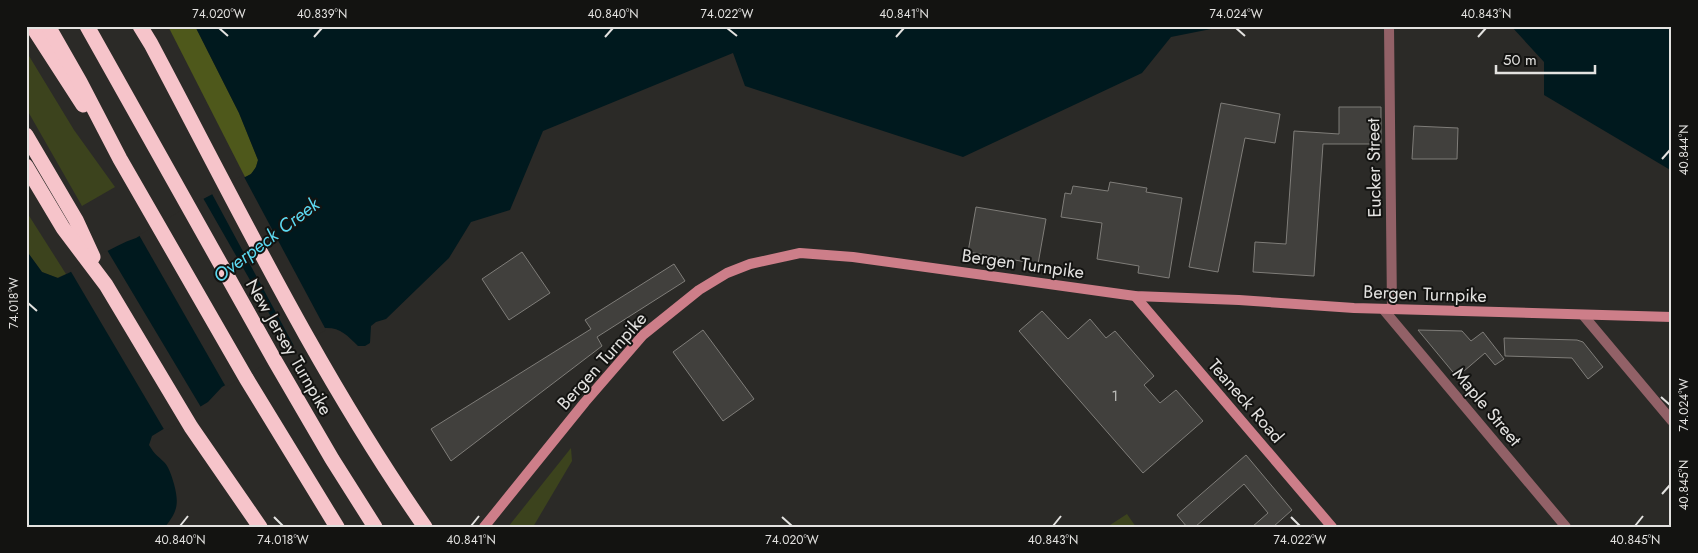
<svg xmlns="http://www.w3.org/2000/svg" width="1698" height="553" font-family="Jost,sans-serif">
  <rect width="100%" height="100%" fill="#2b2a27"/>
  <!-- green -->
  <g fill="#3c431d">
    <polygon points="26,51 74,130 115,187 82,206 26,108"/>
    <polygon points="26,211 66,274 57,278 42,272 26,250"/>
    <polygon points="571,448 572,461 533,527 508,527"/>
    <polygon points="1127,514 1136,527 1107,527"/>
  </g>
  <!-- forest -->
  <path fill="#4e581b" d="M 168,26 L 195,26 L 239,113 L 258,160 C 256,169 253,174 245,177 Z"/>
  <!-- water -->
  <g fill="#00191e">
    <path d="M 195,26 L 1226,26 L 1171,37 L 1142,73 L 963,157 L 745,86 L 733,53 L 543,131 L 510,210 L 471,222 L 449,258 L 386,319 L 376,322 L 371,326 L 370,343 L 365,346 L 358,346 C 347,335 340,327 324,328 L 222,387 L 208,402 L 152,436 L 149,445 C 155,455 157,455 164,462 C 169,467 172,477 174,484 C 179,503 178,511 165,527 L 26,527 L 26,250 L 42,272 L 58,278 C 84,267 109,247 136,238 L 205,198 L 251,174 L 256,167 L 258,160 L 239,113 Z"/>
    <polygon points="1511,26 1672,26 1672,171 1544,95 1544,62"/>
  </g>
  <!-- pier -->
  <g fill="#2b2a27">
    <polygon points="243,175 326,330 295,348 211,192"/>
    <polygon points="203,198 290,350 226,387 139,235"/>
    <polygon points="107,250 202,409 165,431 70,270"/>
  </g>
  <!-- building -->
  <g fill="#41403d" stroke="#7f7d79">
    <polygon points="1221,103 1280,114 1275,143 1245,138 1218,272 1189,267"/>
    <polygon points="1339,107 1381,107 1381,144 1323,144 1314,276 1253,272 1255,242 1286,244 1294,131 1339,134"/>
    <polygon points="1414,126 1458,128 1457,159 1412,159"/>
    <polygon points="1110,182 1147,188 1146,192 1182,198 1169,278 1138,273 1139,266 1097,259 1102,223 1061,217 1065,193 1071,194 1073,186 1108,191"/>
    <polygon points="976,207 1046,219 1038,264 968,252"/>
    <polygon points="522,252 550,293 509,320 482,279"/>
    <polygon points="674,264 685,281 597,337 602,346 451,461 431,429 591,329 585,320"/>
    <polygon points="1042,311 1068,339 1090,319 1106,338 1115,331 1154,376 1144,385 1160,403 1176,390 1203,421 1143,473 1019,331"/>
    <polygon points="703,330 754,399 723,421 673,352"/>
    <polygon points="1418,330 1462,331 1471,341 1483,332 1504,359 1495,365 1485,353 1457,377"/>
    <polygon points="1504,338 1577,340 1583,342 1603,367 1588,379 1572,358 1505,356"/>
    <polygon points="1246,455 1292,510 1273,527 1252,527 1268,513 1244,484 1195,527 1187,527 1177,515"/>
  </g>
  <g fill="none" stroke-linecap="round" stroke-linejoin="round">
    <!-- street -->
    <g stroke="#926167" stroke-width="10">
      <polyline points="1389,26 1392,309"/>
      <polyline points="1383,309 1566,527"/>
      <polyline points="1583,315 1672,421"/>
    </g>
    <!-- secondary -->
    <g stroke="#cd7e89" stroke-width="10">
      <polyline points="1135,296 1332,527"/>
      <polyline points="484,527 585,402 643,335 699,290 727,273 750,264 800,253 853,257 1135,296 1239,300 1354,308 1672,317"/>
    </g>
    <!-- highway -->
    <g stroke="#f6c4ca" stroke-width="15">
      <polyline points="32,26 83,105"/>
      <polyline points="48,26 80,82 120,159 246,378 337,527"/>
      <polyline points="87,26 275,361 332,459 375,527"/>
      <path d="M 140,26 L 151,44 C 238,208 319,375 425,527"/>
      <polyline points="26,135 76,220 93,257"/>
      <polyline points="26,166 63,228 106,285 191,427 260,527"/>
    </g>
  </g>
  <!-- ticks -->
  <path fill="none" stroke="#e3e2e0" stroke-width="2" d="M 219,28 L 228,36M 727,28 L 737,36M 1236,28 L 1245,36M 314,37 L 322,28M 605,37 L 613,28M 896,37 L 904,28M 1478,37 L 1486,28M 1662,159 L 1670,150M 28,303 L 37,311M 1661,397 L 1670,405M 1662,494 L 1670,485M 274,517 L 283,526M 782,517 L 792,526M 1291,517 L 1300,526M 180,526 L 188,516M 471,526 L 479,516M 1053,526 L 1061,516M 1635,526 L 1643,516"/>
  <g text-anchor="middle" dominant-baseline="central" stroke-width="4" stroke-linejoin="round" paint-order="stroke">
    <!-- number labels -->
    <g font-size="15" fill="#babab7">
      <text x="1115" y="396">1</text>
    </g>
    <!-- street labels -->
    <g font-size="18" fill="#e3e2e0" stroke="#131311">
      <text transform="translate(1374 168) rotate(-91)">Eucker Street</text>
      <text transform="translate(1023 264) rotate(8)">Bergen Turnpike</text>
      <text transform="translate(1425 294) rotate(2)">Bergen Turnpike</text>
      <text transform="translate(289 347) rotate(60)">New Jersey Turnpike</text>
      <text transform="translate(602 361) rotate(-48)">Bergen Turnpike</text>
      <text transform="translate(1246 401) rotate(49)">Teaneck Road</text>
      <text transform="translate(1487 407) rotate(50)">Maple Street</text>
    </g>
    <!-- water labels -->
    <g font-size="19" font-style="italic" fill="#5cd9f1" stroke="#131311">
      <text transform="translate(266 240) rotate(-37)">Overpeck Creek</text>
    </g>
  </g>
  <!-- border -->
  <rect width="1698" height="553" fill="none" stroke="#131311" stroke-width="55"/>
  <!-- scale -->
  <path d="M1496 65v8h99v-8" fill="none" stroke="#e3e2e0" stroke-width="2.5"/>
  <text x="1503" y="65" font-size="15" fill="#e3e2e0" stroke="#131311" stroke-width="4" paint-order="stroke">50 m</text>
  <rect x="28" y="28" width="1642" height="498" fill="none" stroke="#e3e2e0" stroke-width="2"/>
  <g font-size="12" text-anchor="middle" fill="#e3e2e0">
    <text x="219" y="18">74.020°W</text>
    <text x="322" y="18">40.839°N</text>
    <text x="613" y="18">40.840°N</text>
    <text x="727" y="18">74.022°W</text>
    <text x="904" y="18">40.841°N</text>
    <text x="1236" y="18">74.024°W</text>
    <text x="1486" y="18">40.843°N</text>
    <text transform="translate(1684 150) rotate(-90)" y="4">40.844°N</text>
    <text transform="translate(14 303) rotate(-90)" y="4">74.018°W</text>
    <text transform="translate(1684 405) rotate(-90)" y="4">74.024°W</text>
    <text transform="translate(1684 485) rotate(-90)" y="4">40.845°N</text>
    <text x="180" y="544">40.840°N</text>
    <text x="283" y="544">74.018°W</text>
    <text x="471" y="544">40.841°N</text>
    <text x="792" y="544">74.020°W</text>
    <text x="1053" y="544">40.843°N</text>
    <text x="1300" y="544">74.022°W</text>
    <text x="1635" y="544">40.845°N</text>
  </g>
</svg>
